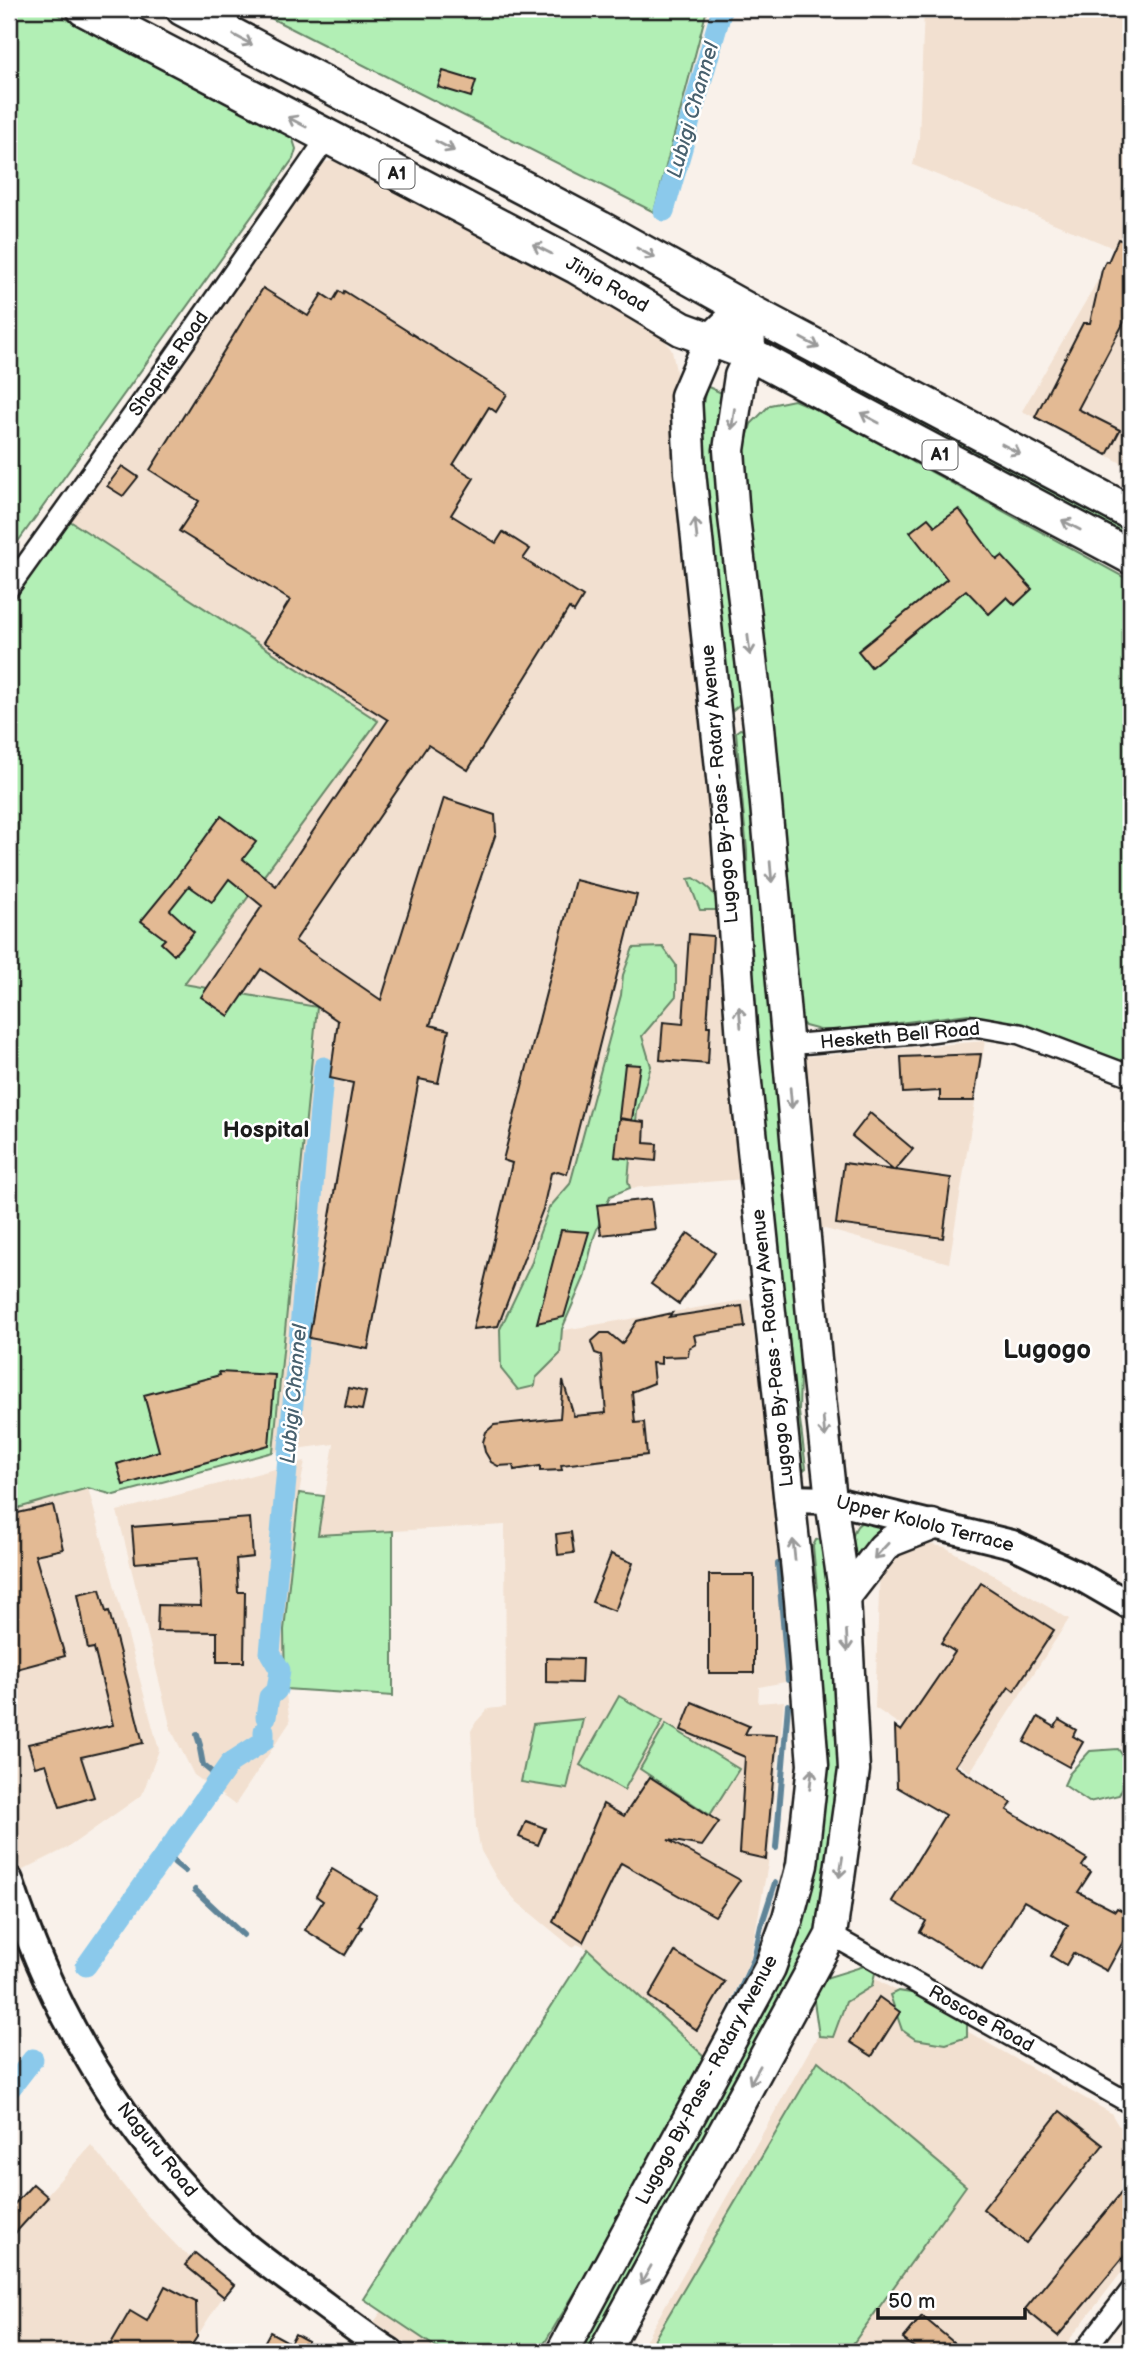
<svg xmlns="http://www.w3.org/2000/svg" width="1140" height="2361" font-family="'Balsamiq Sans',sans-serif">
  <rect width="100%" height="100%" fill="#f9f1ea"/>
  <filter id="ink" filterUnits="userSpaceOnUse"><feTurbulence type="fractalNoise" baseFrequency=".0143" numOctaves="2"/><feDisplacementMap in="SourceGraphic" scale="14" xChannelSelector="R" yChannelSelector="G"/><feConvolveMatrix kernelMatrix="1 2 1 2 8 2 1 2 1" color-interpolation-filters="sRGB"/></filter>
  <g filter="url(#ink)">
    <!-- built -->
    <g fill="#f2e0d0">
      <polygon points="924,9 1131,9 1131,468 1022,411 1116,249 913,165 919,138"/>
      <polygon points="334,160 346,162 651,327 665,340 672,351 678,381 745,1179 630,1188 596,1193 528,1336 750,1299 776,1521 785,1682 759,1687 758,1703 784,1701 768,1864 750,1960 705,2057 588,1949 577,1944 573,1948 517,1902 497,1879 481,1851 476,1827 471,1731 476,1722 488,1709 506,1707 505,1525 318,1535 334,1444 273,1452 317,1008 184,984 378,721 70,521 314,170 323,163"/>
      <polygon points="985,1041 949,1263 818,1227 802,1057"/>
      <polygon points="9,1417 11,1485 18,1508 88,1488 159,1750 142,1795 67,1848 21,1871 9,1840"/>
      <polygon points="305,1461 299,1493 284,1630 285,1689 290,1722 235,1805 194,1775 171,1729 117,1511"/>
      <polygon points="917,1542 945,1547 1069,1619 970,1772 875,1708 880,1564"/>
      <polygon points="856,1968 1111,2113 1118,2125 1131,2133 1131,2260 1060,2352 639,2352"/>
      <polygon points="91,2145 146,2214 179,2248 227,2290 187,2352 9,2352 9,2237"/>
      <polygon points="382,2311 443,2352 419,2352 374,2322"/>
    </g>
    <!-- green -->
    <g fill="#b2efb5" stroke="#678668" stroke-width="2">
      <polygon points="9,9 48,9 292,137 296,149 293,159 9,554"/>
      <polygon points="253,9 707,9 654,212"/>
      <polygon points="821,358 1131,522 1131,542 811,374"/>
      <polygon points="706,386 724,394 746,706 739,705 728,714 704,524 701,417"/>
      <polygon points="794,400 820,411 1131,581 1131,1066 1020,1025 968,1014 845,1030 820,1030 805,1026 795,1015 744,449 751,424 770,405"/>
      <polygon points="70,521 378,721 184,984 317,1007 273,1452 114,1495 88,1488 18,1508 11,1485 9,1409 9,605"/>
      <polygon points="740,729 748,731 795,1254 800,1374 799,1412 806,1468 800,1473 765,1141 748,920 747,851 736,732"/>
      <path d="M 694,878 C 708,887 717,893 720,910 L 700,910 L 688,879 Z"/>
      <polygon points="663,947 676,965 676,996 642,1036 651,1066 637,1112 633,1151 630,1159 628,1181 630,1188 610,1196 594,1237 584,1278 562,1329 560,1354 536,1378 535,1386 518,1390 501,1369 500,1329 532,1262 539,1235 549,1208 570,1184 621,995 623,975 633,948"/>
      <polygon points="299,1493 324,1496 318,1535 393,1531 393,1696 285,1689 284,1630"/>
      <path d="M 865,1520 L 905,1527 L 852,1569 C 853,1552 847,1528 865,1520 Z"/>
      <polygon points="821,1539 827,1544 835,1659 839,1792 826,1907 808,1957 594,2352 573,2352 780,1977 803,1922 811,1888 812,1601 817,1589 813,1546 816,1540"/>
      <polygon points="619,1696 663,1721 624,1790 580,1765"/>
      <polygon points="583,1719 567,1789 521,1782 533,1724"/>
      <polygon points="666,1724 739,1769 710,1815 640,1769"/>
      <path d="M 1118,1749 C 1136,1772 1131,1770 1119,1795 L 1089,1802 L 1064,1785 L 1069,1774 L 1090,1751 Z"/>
      <polygon points="588,1949 705,2057 650,2168 544,2344 516,2352 443,2352 364,2299"/>
      <polygon points="864,1966 875,1973 872,1986 846,2002 833,2037 819,2036 813,1994 822,1979"/>
      <polygon points="898,1991 924,1995 967,2021 967,2037 946,2044 915,2039 902,2030 890,1995"/>
      <polygon points="818,2061 966,2186 847,2352 675,2352 654,2340"/>
    </g>
    <g fill="none" stroke-linecap="round" stroke-linejoin="round">
      <!-- stream -->
      <g stroke="#5f8498" stroke-width="6">
        <polyline points="778,1564 788,1680"/>
        <polyline points="197,1735 200,1745"/>
        <polyline points="200,1749 203,1765 219,1778"/>
        <polyline points="776,1848 788,1705"/>
        <polyline points="168,1850 175,1863 185,1871"/>
        <polyline points="195,1890 243,1935"/>
        <polyline points="729,2014 754,1959 761,1926 775,1883"/>
      </g>
      <!-- canal -->
      <g stroke="#8bc9eb" stroke-width="21">
        <polyline points="664,211 722,9"/>
        <polyline points="266,1717 269,1697 277,1690 280,1670 270,1653 324,1067"/>
        <polyline points="86,1966 230,1763 264,1741 264,1731"/>
        <polyline points="9,2090 33,2059"/>
      </g>
    </g>
    <!-- building -->
    <g fill="#e3ba94" stroke="#1c1c1c" stroke-width="2">
      <polygon points="443,71 476,81 471,97 438,87"/>
      <polygon points="1118,239 1131,244 1131,309 1078,409 1120,430 1107,455 1035,417 1083,323 1090,323 1102,270 1106,261 1108,262"/>
      <polygon points="263,288 308,316 322,294 333,301 339,291 343,294 344,291 507,394 496,412 489,407 453,465 474,478 451,515 496,543 503,532 530,549 523,559 583,597 574,612 569,608 468,770 428,745 295,941 381,1000 444,798 495,815 496,833 430,1025 449,1030 438,1083 419,1079 368,1349 309,1338 353,1083 330,1078 338,1021 261,969 229,1016 201,997 262,906 229,879 212,902 189,886 170,910 194,932 174,955 161,943 165,939 141,921 173,882 221,816 256,842 243,859 276,886 388,720 264,642 290,600 179,531 199,501 150,470"/>
      <polygon points="122,466 138,477 123,496 107,486"/>
      <polygon points="959,509 997,560 1002,556 1032,589 1015,605 1007,597 989,614 966,590 871,667 858,651 947,579 910,532 928,518 935,526"/>
      <polygon points="575,880 637,895 567,1174 558,1171 551,1173 543,1209 498,1326 473,1329 512,1163 503,1160"/>
      <polygon points="689,934 713,936 707,1026 710,1026 708,1064 660,1060 663,1022 683,1024"/>
      <polygon points="981,1054 974,1101 940,1101 940,1091 903,1093 901,1057"/>
      <polygon points="625,1064 640,1065 632,1120 619,1118"/>
      <polygon points="870,1113 913,1149 895,1170 951,1178 943,1238 836,1224 844,1163 893,1170 852,1136"/>
      <polygon points="619,1119 645,1122 644,1143 657,1144 656,1161 615,1157"/>
      <polygon points="651,1199 655,1229 601,1235 597,1205"/>
      <polygon points="561,1230 589,1232 564,1317 537,1323"/>
      <polygon points="688,1233 715,1253 679,1304 651,1284"/>
      <polygon points="742,1306 745,1327 694,1335 696,1344 689,1348 688,1356 661,1357 661,1364 652,1363 654,1383 632,1392 635,1423 644,1422 647,1455 561,1465 562,1470 540,1471 540,1466 514,1470 513,1465 498,1466 491,1462 485,1452 483,1442 486,1432 494,1425 560,1418 563,1381 574,1416 606,1413 601,1355 595,1353 591,1342 601,1333 609,1333 622,1344 637,1321 672,1313 669,1317"/>
      <polygon points="219,1372 275,1375 269,1445 123,1485 117,1464 159,1451 144,1395 220,1375"/>
      <polygon points="349,1388 366,1392 362,1410 345,1407"/>
      <polygon points="53,1505 63,1549 35,1555 65,1656 9,1671 9,1515"/>
      <polygon points="250,1518 253,1557 236,1559 238,1592 245,1592 244,1662 217,1662 217,1632 157,1631 158,1605 201,1606 198,1558 135,1563 132,1527"/>
      <polygon points="571,1532 574,1553 558,1555 556,1534"/>
      <polygon points="611,1554 633,1563 615,1611 592,1602"/>
      <rect x="709" y="1575" width="45" height="98"/>
      <polygon points="981,1583 1054,1630 1014,1691 1009,1687 955,1766 1012,1803 1007,1810 1087,1859 1082,1866 1091,1872 1078,1892 1115,1911 1117,1908 1131,1915 1131,1927 1107,1971 1073,1953 1066,1965 1051,1956 1068,1925 1024,1901 982,1970 920,1932 926,1921 892,1901 945,1815 897,1787 895,1727 901,1731 955,1652 941,1643"/>
      <polygon points="100,1589 106,1612 109,1611 143,1743 81,1757 94,1797 60,1807 46,1764 35,1767 28,1744 113,1725 94,1648 88,1649 78,1594"/>
      <polygon points="546,1658 582,1659 581,1683 546,1682"/>
      <polygon points="692,1702 749,1726 745,1734 777,1735 766,1859 739,1853 745,1757 681,1730"/>
      <polygon points="1038,1717 1055,1727 1059,1720 1076,1730 1073,1736 1083,1742 1069,1767 1024,1742"/>
      <polygon points="650,1777 719,1822 702,1846 668,1840 740,1880 715,1916 621,1863 583,1942 553,1922 603,1804 624,1816"/>
      <polygon points="526,1821 545,1828 538,1845 519,1837"/>
      <polygon points="332,1869 377,1896 359,1926 362,1927 345,1955 305,1930 323,1901 316,1896"/>
      <polygon points="675,1952 725,1982 697,2030 649,1997"/>
      <polygon points="879,1997 900,2012 872,2056 850,2042"/>
      <polygon points="1060,2111 1103,2145 1026,2243 983,2209"/>
      <polygon points="1131,2181 1131,2248 1058,2336 1025,2309"/>
      <polygon points="33,2184 48,2197 9,2240 9,2210"/>
      <polygon points="195,2253 234,2285 224,2297 185,2265"/>
      <polygon points="165,2286 196,2302 197,2337 187,2352 106,2352 130,2311 147,2321"/>
      <polygon points="922,2316 965,2352 920,2352 903,2339"/>
      <polygon points="270,2332 290,2343 295,2334 308,2341 302,2351 305,2352 259,2352"/>
    </g>
    <g fill="none" stroke-linecap="round" stroke-linejoin="round">
      <defs>
        <g id="street">
          <polyline points="9,588 172,360 327,138"/>
          <polyline points="787,1045 915,1034 974,1026 1020,1034 1131,1076"/>
          <polyline points="831,1935 1131,2104"/>
          <polyline points="1083,2352 1131,2290"/>
        </g>
        <g id="secondary">
          <polyline points="788,1499 831,1500 1012,1544 1079,1576 1131,1606"/>
          <path d="M 9,1880 C 51,2010 123,2134 224,2228 C 250,2252 279,2272 308,2293 C 335,2313 362,2334 390,2352"/>
        </g>
        <g id="primary">
          <polyline points="845,1597 883,1548 891,1541 932,1525"/>
          <polyline points="562,2352 770,1968 788,1918 802,1865 813,1765 800,1600 743,1054 726,816 690,472 686,396 710,340 744,307"/>
          <polyline points="604,2352 831,1935 854,1770 845,1597 831,1500 816,1360 759,726 734,517 729,450 740,376 750,354 749,311"/>
        </g>
        <g id="highway">
          <polyline points="84,9 577,267 682,329 750,354 1131,557"/>
          <polyline points="183,9 600,228 749,311 1131,513"/>
        </g>
      </defs>
      <!-- street casing -->
      <use href="#street" stroke="#1c1c1c" stroke-width="24"/>
      <!-- secondary casing -->
      <use href="#secondary" stroke="#1c1c1c" stroke-width="32"/>
      <!-- primary casing -->
      <use href="#primary" stroke="#1c1c1c" stroke-width="35"/>
      <!-- highway casing -->
      <use href="#highway" stroke="#1c1c1c" stroke-width="38"/>
      <!-- street -->
      <use href="#street" stroke="#fff" stroke-width="19"/>
      <!-- secondary -->
      <use href="#secondary" stroke="#fff" stroke-width="26"/>
      <!-- primary -->
      <use href="#primary" stroke="#fff" stroke-width="30"/>
      <!-- highway -->
      <use href="#highway" stroke="#fff" stroke-width="33"/>
    </g>
    <!-- one-way arrows -->
    <defs><path id="oneway-shaft" d="M-6 0H5M1.5-3L5.5 0L1.5 3" fill="none" stroke-width="1.6" stroke-linecap="round" stroke-linejoin="round" transform="scale(1.75)"/></defs>
    <g stroke="#999">
      <use href="#oneway-shaft" transform="translate(243 40) rotate(28)"/>
      <use href="#oneway-shaft" transform="translate(297 122) rotate(-152)"/>
      <use href="#oneway-shaft" transform="translate(445 146) rotate(28)"/>
      <use href="#oneway-shaft" transform="translate(542 249) rotate(-153)"/>
      <use href="#oneway-shaft" transform="translate(646 253) rotate(29)"/>
      <use href="#oneway-shaft" transform="translate(810 343) rotate(28)"/>
      <use href="#oneway-shaft" transform="translate(870 418) rotate(-152)"/>
      <use href="#oneway-shaft" transform="translate(733 419) rotate(98)"/>
      <use href="#oneway-shaft" transform="translate(1011 449) rotate(28)"/>
      <use href="#oneway-shaft" transform="translate(1071 525) rotate(-152)"/>
      <use href="#oneway-shaft" transform="translate(696 529) rotate(-96)"/>
      <use href="#oneway-shaft" transform="translate(749 645) rotate(83)"/>
      <use href="#oneway-shaft" transform="translate(771 872) rotate(85)"/>
      <use href="#oneway-shaft" transform="translate(740 1017) rotate(-95)"/>
      <use href="#oneway-shaft" transform="translate(791 1098) rotate(85)"/>
      <use href="#oneway-shaft" transform="translate(824 1427) rotate(85)"/>
      <use href="#oneway-shaft" transform="translate(794 1550) rotate(-96)"/>
      <use href="#oneway-shaft" transform="translate(881 1551) rotate(133)"/>
      <use href="#oneway-shaft" transform="translate(847 1641) rotate(87)"/>
      <use href="#oneway-shaft" transform="translate(811 1779) rotate(-83)"/>
      <use href="#oneway-shaft" transform="translate(841 1867) rotate(99)"/>
      <use href="#oneway-shaft" transform="translate(755 2075) rotate(119)"/>
      <use href="#oneway-shaft" transform="translate(646 2275) rotate(119)"/>
    </g>
  </g>
  <g text-anchor="middle" dominant-baseline="central" stroke-width="5" stroke-linejoin="round" paint-order="stroke">
    <!-- shield labels -->
    <g fill="#fff" stroke="#606060" stroke-width="2">
      <rect x="379.5" y="159.5" width="35" height="29" rx="5"/>
      <rect x="922.5" y="440.5" width="35" height="29" rx="5"/>
    </g>
    <g font-size="18" font-weight="bold" fill="#1c1c1c">
      <text x="397" y="174">A1</text>
      <text x="940" y="455">A1</text>
    </g>
    <!-- street labels -->
    <g font-size="19" fill="#1c1c1c" stroke="#fff">
      <text transform="translate(607 285) rotate(30)">Jinja Road</text>
      <text transform="translate(169 364) rotate(-55)">Shoprite Road</text>
      <text transform="translate(720 784) rotate(-95)">Lugogo By-Pass - Rotary Avenue</text>
      <text transform="translate(900 1036) rotate(-5)">Hesketh Bell Road</text>
      <text transform="translate(773 1348) rotate(-96)">Lugogo By-Pass - Rotary Avenue</text>
      <text transform="translate(925 1524) rotate(14)">Upper Kololo Terrace</text>
      <text transform="translate(981 2019) rotate(29)">Roscoe Road</text>
      <text transform="translate(707 2080) rotate(-62)">Lugogo By-Pass - Rotary Avenue</text>
      <text transform="translate(157 2150) rotate(51)">Naguru Road</text>
    </g>
    <!-- water labels -->
    <g font-size="21" font-style="italic" fill="#48616f" stroke="#fff">
      <text transform="translate(693 110) rotate(-74)">Lubigi Channel</text>
      <text transform="translate(294 1394) rotate(-85)">Lubigi Channel</text>
    </g>
    <!-- quarter labels -->
    <g font-size="23" font-weight="bold" fill="#1c1c1c" stroke="#fff">
      <text x="266" y="1130">Hospital</text>
    </g>
    <!-- district labels -->
    <g font-size="26" font-weight="bold" fill="#1c1c1c" stroke="#fff">
      <text x="1047" y="1350">Lugogo</text>
    </g>
  </g>
  <!-- margin -->
  <rect width="1140" height="2361" fill="none" stroke="#fff" stroke-width="35"/>
  <rect x="18" y="18" width="1105" height="2326" fill="none" stroke="#1c1c1c" stroke-width="2.5" filter="url(#ink)"/>
  <!-- scale -->
  <path d="M878 2308v10h147v-10" fill="none" stroke="#1c1c1c" stroke-width="3.5"/>
  <text x="888" y="2308" font-size="21" fill="#1c1c1c" stroke="#ffffff" stroke-width="5" paint-order="stroke">50 m</text>
</svg>
